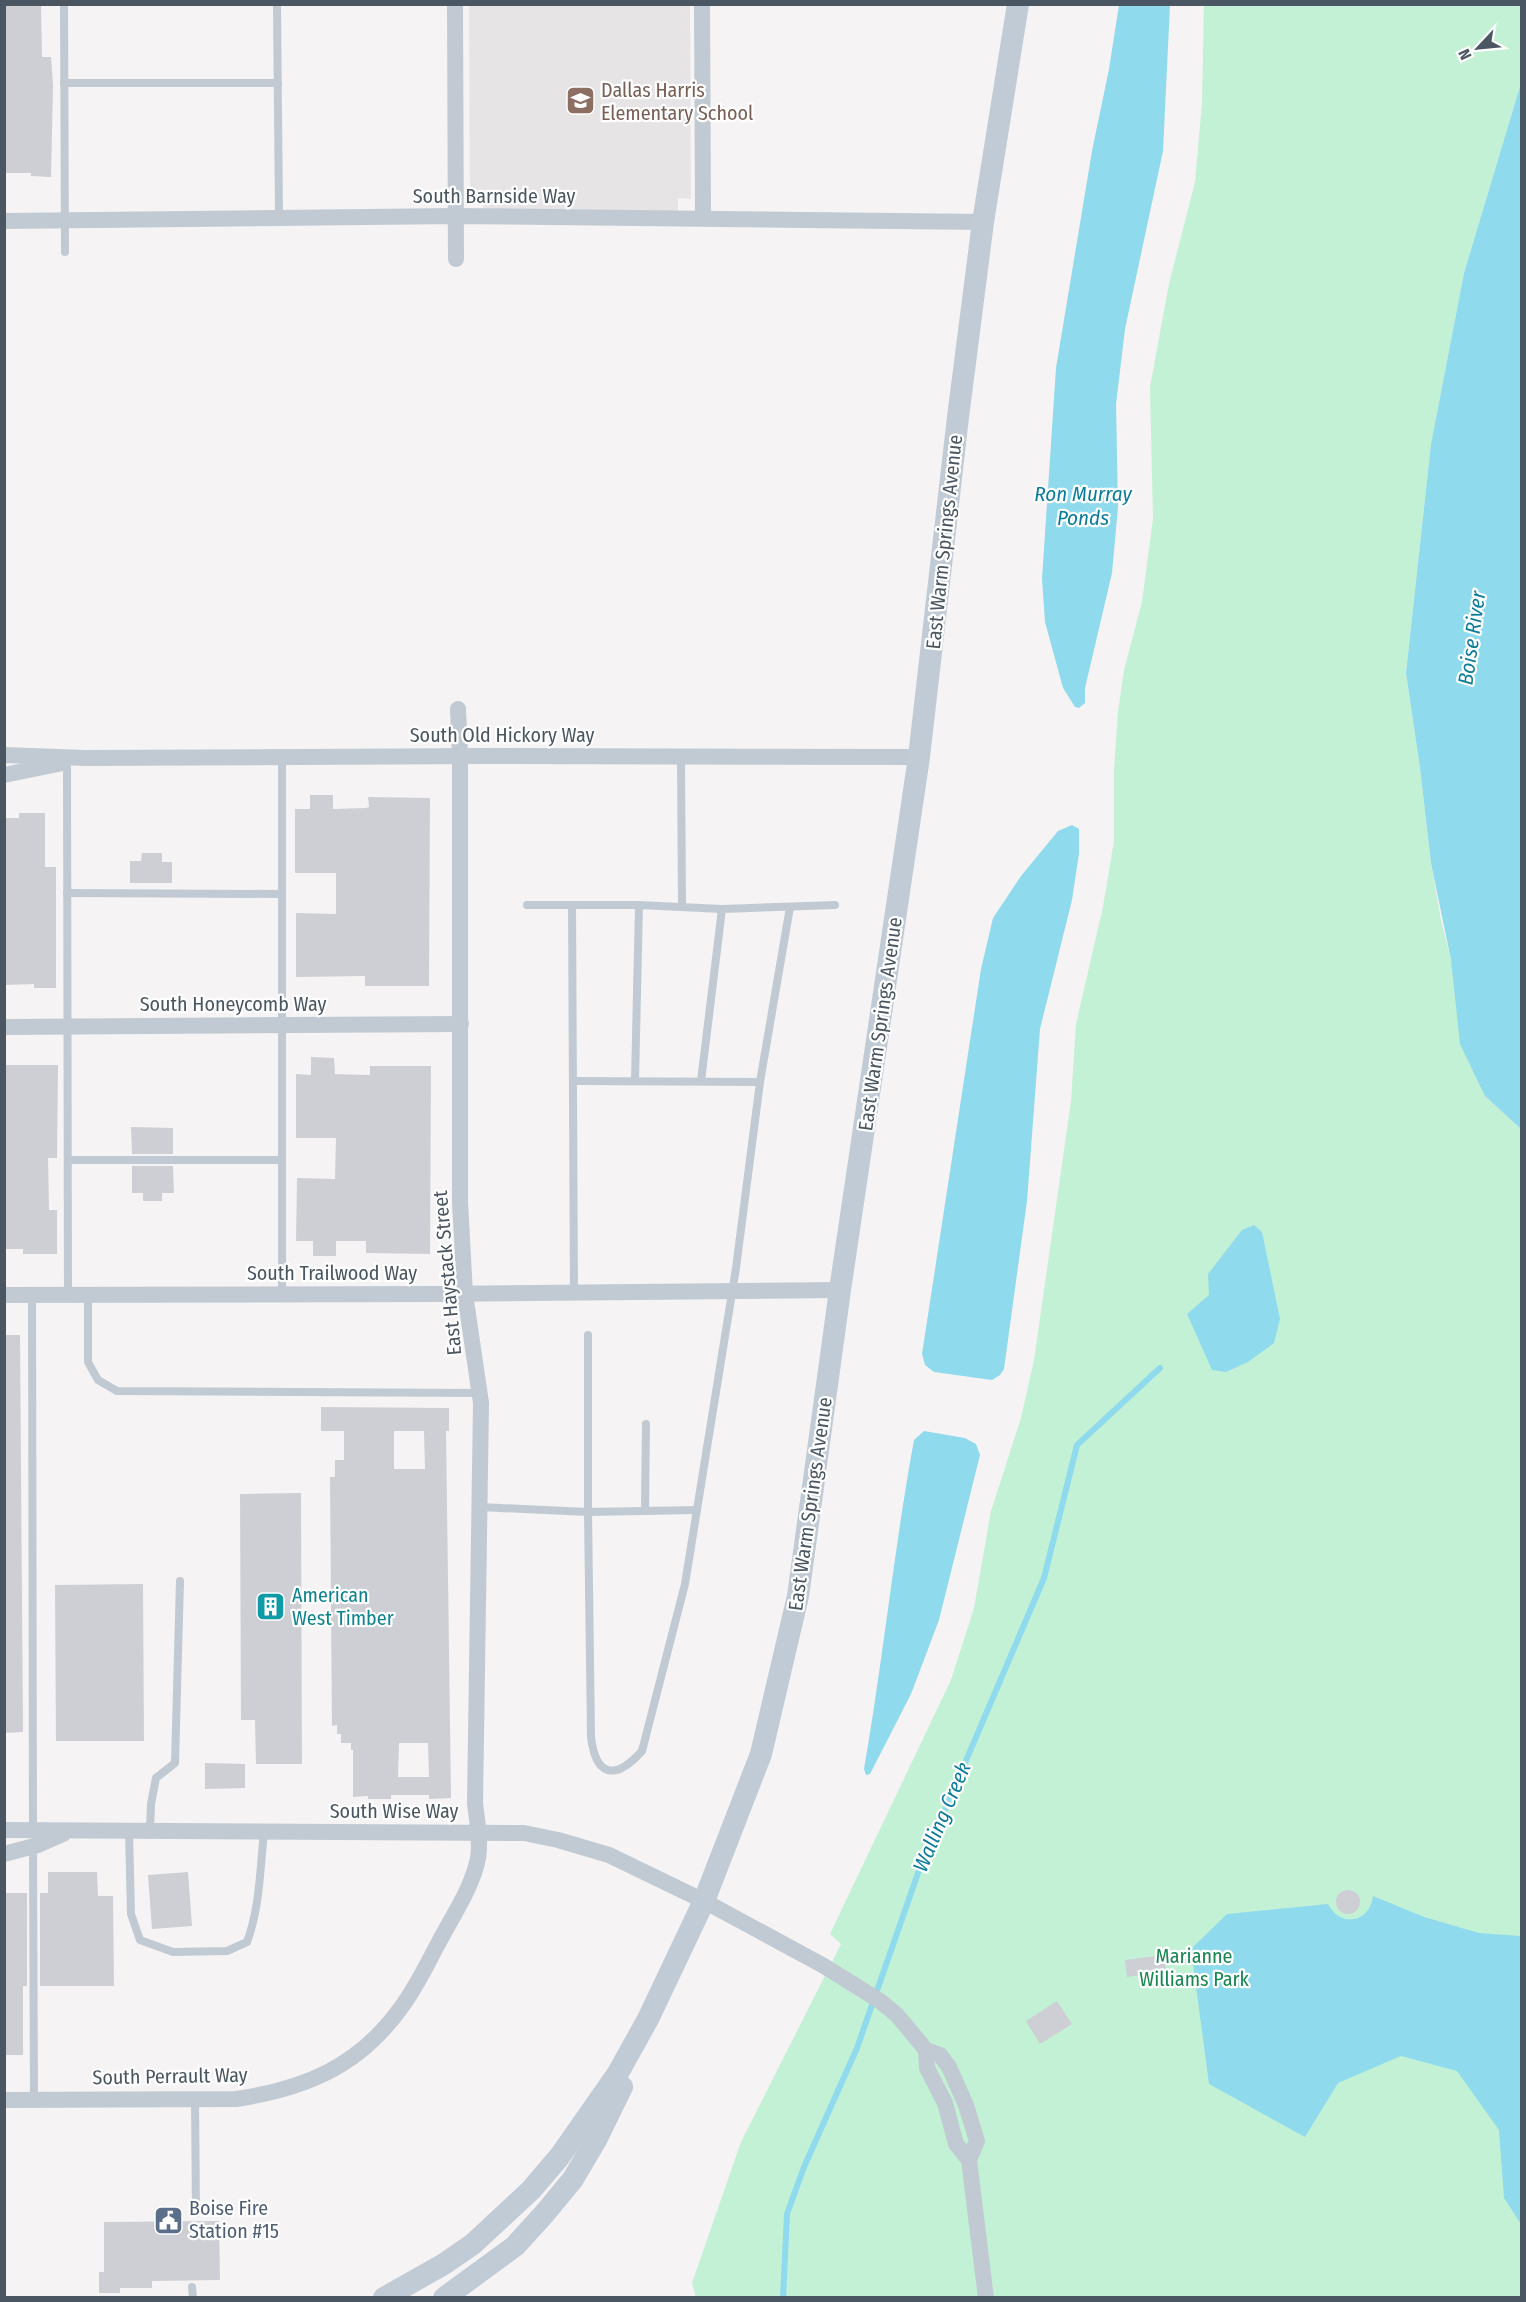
<svg xmlns="http://www.w3.org/2000/svg" width="1526" height="2302" font-family="'Fira Sans Condensed',sans-serif">
  <rect width="100%" height="100%" fill="#f5f3f3"/>
  <!-- education -->
  <polygon fill="#e6e4e5" points="469,5 690,5 691,199 678,198 678,211 483,211 483,200 470,201"/>
  <!-- green -->
  <polygon fill="#c3f1d5" points="1204,5 1521,5 1521,83 1464,273 1431,444 1406,673 1420,768 1431,863 1441,920 1485,1096 1521,1129 1521,2297 696,2298 692,2283 741,2142 841,1944 830,1934 951,1680 974,1608 991,1511 1021,1418 1034,1360 1071,1101 1076,1024 1103,907 1114,841 1114,770 1118,712 1124,670 1142,602 1153,519 1150,387 1169,284 1195,182 1202,103"/>
  <!-- water -->
  <g fill="#90daee">
    <polygon points="1119,5 1170,5 1163,151 1125,329 1116,404 1118,507 1112,573 1085,688 1085,703 1079,708 1075,707 1063,688 1045,622 1042,579 1056,368 1092,151 1109,69"/>
    <polygon points="1521,83 1521,1129 1485,1096 1460,1044 1451,960 1431,863 1420,768 1406,673 1431,444 1464,273"/>
    <polygon points="1072,825 1079,829 1079,853 1072,900 1040,1029 1027,1201 1004,1369 1000,1375 992,1380 934,1372 925,1365 922,1354 981,969 993,918 1021,876 1058,831"/>
    <polygon points="1254,1225 1262,1232 1280,1319 1274,1343 1248,1362 1226,1372 1212,1370 1187,1314 1209,1295 1208,1274 1242,1230"/>
    <path d="M 924,1431 L 965,1438 L 976,1444 L 980,1455 L 939,1620 L 911,1694 L 870,1774 L 866,1775 L 864,1769 C 883,1660 894,1549 914,1440 Z"/>
    <path d="M 1373,1896 L 1424,1917 L 1479,1933 L 1521,1936 L 1521,2224 L 1504,2198 L 1499,2130 L 1457,2071 L 1401,2056 L 1338,2083 L 1305,2137 L 1209,2084 L 1191,1949 L 1227,1914 L 1328,1904 C 1340,1928 1370,1923 1373,1896 Z"/>
  </g>
  <g fill="none" stroke-linecap="round" stroke-linejoin="round">
    <!-- stream -->
    <polyline stroke="#90daee" stroke-width="6" points="783,2298 787,2214 804,2167 857,2048 918,1873 1044,1578 1077,1445 1160,1368"/>
  </g>
  <!-- building -->
  <g fill="#cdcfd5" fill-rule="evenodd">
    <polygon points="4,4 41,4 42,57 51,57 53,85 51,177 31,176 31,173 4,173"/>
    <polygon points="310,795 333,795 333,809 366,808 369,807 368,797 430,798 429,986 365,986 365,976 296,977 296,913 336,914 336,873 295,873 295,809 310,809"/>
    <polygon points="19,813 45,813 45,867 56,867 56,988 34,988 34,984 4,985 4,818 19,818"/>
    <polygon points="142,853 162,853 162,862 172,862 172,883 130,883 130,861 141,861"/>
    <polygon points="311,1057 334,1058 335,1074 370,1075 370,1066 431,1066 430,1254 366,1253 366,1241 336,1241 336,1256 313,1256 313,1241 296,1241 297,1178 335,1179 336,1138 296,1138 296,1074 311,1075"/>
    <polygon points="4,1065 58,1065 57,1158 48,1158 49,1210 57,1210 57,1254 23,1254 23,1249 4,1249"/>
    <polygon points="131,1127 173,1128 173,1154 132,1154"/>
    <polygon points="132,1166 173,1166 174,1193 162,1193 162,1201 143,1201 143,1193 132,1193"/>
    <polygon points="4,1335 20,1335 23,1732 4,1733"/>
    <path d="M 321,1407 L 449,1408 L 449,1431 L 446,1431 L 451,1798 L 429,1799 L 429,1795 L 391,1795 L 391,1799 L 368,1799 L 368,1796 L 353,1797 L 353,1750 L 351,1750 L 351,1743 L 341,1743 L 341,1734 L 337,1734 L 337,1725 L 332,1726 L 330,1477 L 335,1477 L 335,1460 L 344,1460 L 344,1431 L 321,1431 ZM 394,1431 L 424,1431 L 425,1469 L 394,1469 ZM 399,1743 L 428,1743 L 429,1777 L 398,1777 Z"/>
    <polygon points="301,1493 302,1764 256,1764 255,1720 241,1720 240,1494"/>
    <polygon points="143,1584 144,1741 56,1741 55,1585"/>
    <polygon points="205,1763 245,1764 245,1788 205,1789"/>
    <polygon points="48,1872 97,1872 98,1896 113,1896 114,1986 40,1986 40,1893 48,1893"/>
    <polygon points="188,1872 192,1926 152,1929 148,1875"/>
    <circle cx="1348" cy="1902" r="12"/>
    <polygon points="4,1893 27,1893 27,1986 23,1986 23,2055 4,2055"/>
    <polygon points="1164,1955 1167,1971 1127,1977 1125,1960"/>
    <polygon points="1057,2001 1072,2024 1040,2044 1026,2021"/>
    <polygon points="219,2221 220,2280 152,2281 152,2288 120,2288 120,2293 99,2293 99,2272 104,2272 104,2222"/>
  </g>
  <g fill="none" stroke-linecap="round" stroke-linejoin="round">
    <!-- lane -->
    <g stroke="#c1cad2" stroke-width="8">
      <polyline points="64,4 65,252"/>
      <polyline points="277,4 279,218"/>
      <polyline points="64,83 278,83"/>
      <polyline points="681,756 682,906"/>
      <polyline points="282,757 282,1294"/>
      <polyline points="67,762 68,1295"/>
      <polyline points="67,893 282,894"/>
      <polyline points="527,905 639,905 635,1081"/>
      <polyline points="572,905 574,1293"/>
      <polyline points="639,905 722,909"/>
      <polyline points="573,1081 760,1082 790,907"/>
      <polyline points="701,1081 722,909 835,905"/>
      <polyline points="68,1160 282,1160"/>
      <polyline points="32,1295 33,1832"/>
      <polyline points="88,1295 88,1362 98,1380 117,1391 479,1393"/>
      <path d="M 588,1335 L 588,1512 L 591,1737 C 596,1778 616,1780 642,1751 L 685,1584 L 736,1268 L 760,1082"/>
      <polyline points="480,1507 588,1512 697,1510"/>
      <polyline points="645,1511 646,1424"/>
      <path d="M 129,1831 L 131,1914 L 140,1940 L 173,1952 L 227,1951 L 247,1942 C 260,1907 260,1869 264,1832"/>
      <polyline points="150,1831 151,1804 156,1778 175,1763 180,1581"/>
      <polyline points="33,1844 34,2100"/>
      <polyline points="195,2098 196,2213"/>
      <polyline points="192,2287 193,2298"/>
    </g>
    <!-- street -->
    <g stroke="#c1cad2" stroke-width="16">
      <polyline points="455,4 456,259"/>
      <polyline points="702,4 703,217"/>
      <polyline points="4,221 456,216 983,222"/>
      <polyline points="4,755 85,758 484,756 919,757"/>
      <polyline points="4,775 63,763"/>
      <polyline points="4,1027 461,1024"/>
      <polyline points="4,1295 440,1294 840,1290"/>
      <polyline points="4,1830 524,1833 558,1840 609,1855 704,1901 824,1966 880,2001 897,2015 926,2050 927,2068 945,2103 956,2144 969,2160 986,2298"/>
      <polyline points="4,1854 38,1845 63,1834"/>
      <polyline points="926,2050 940,2055 949,2067 966,2105 977,2141 969,2160"/>
      <path d="M 4,2100 L 236,2099 C 304,2089 358,2067 400,2009 C 416,1988 427,1964 439,1942 C 452,1917 473,1886 478,1858 C 481,1841 477,1821 475,1803 L 481,1403 L 465,1294 L 460,1202 L 460,756 L 458,709"/>
    </g>
    <!-- secondary -->
    <g stroke="#c1cbd6" stroke-width="22">
      <polyline points="384,2298 444,2264 473,2244 531,2190 560,2156 618,2073 648,2019 704,1901 761,1754 798,1596 840,1290 919,757 958,417 983,222 1018,4"/>
      <polyline points="444,2298 515,2246 545,2213 573,2179 596,2140 622,2087"/>
    </g>
  </g>
  <!-- icons -->
  <defs>
    <symbol id="school-square" viewBox="-11 -11 22 22"><rect x="-9" y="-9" width="18" height="18" rx="4" fill="#8d6e63" stroke="#fff"/><path d="M0-5L7-2L0 1L-7-2ZM-4 1L0 2.5L4 1V4Q0 6-4 4Z" fill="#fff"/></symbol>
    <symbol id="building-square" viewBox="-11 -11 22 22"><rect x="-9" y="-9" width="18" height="18" rx="4" fill="#0f9aa8" stroke="#fff"/><path d="M-4-6H4V6H1V3H-1V6H-4ZM-2.5-4.3h1.7v1.8h-1.7ZM.8-4.3h1.7v1.8H.8ZM-2.5-1h1.7V.8h-1.7ZM.8-1h1.7V.8H.8Z" fill="#fff"/></symbol>
    <symbol id="civic-square" viewBox="-11 -11 22 22"><rect x="-9" y="-9" width="18" height="18" rx="4" fill="#5c6f8a" stroke="#fff"/><path d="M-.6-6.5H3V-4.5H.6V-3L4-1V1h2V6H-6V1h2V-1L-.6-3ZM-1.2 2.5V6h2.4V2.5Z" fill="#fff"/></symbol>
  </defs>
  <g fill-rule="evenodd">
    <use href="#school-square" x="564" y="84" width="33" height="33"/>
    <use href="#building-square" x="254" y="1590" width="33" height="33"/>
    <use href="#civic-square" x="152" y="2204" width="33" height="33"/>
  </g>
  <g text-anchor="middle" dominant-baseline="central" stroke-width="4.5" stroke-linejoin="round" paint-order="stroke">
    <!-- education labels -->
    <g font-size="20" fill="#785e54" stroke="#fff" text-anchor="start">
      <text x="601" y="90">Dallas Harris<tspan x="601" dy="23">Elementary School</tspan></text>
    </g>
    <!-- street labels -->
    <g font-size="20" fill="#4a5661" stroke="#fff">
      <text x="494" y="196">South Barnside Way</text>
      <text transform="translate(944 542) rotate(-84)">East Warm Springs Avenue</text>
      <text x="502" y="735">South Old Hickory Way</text>
      <text x="233" y="1004">South Honeycomb Way</text>
      <text transform="translate(880 1024) rotate(-82)">East Warm Springs Avenue</text>
      <text x="332" y="1273">South Trailwood Way</text>
      <text transform="translate(447 1273) rotate(-95)">East Haystack Street</text>
      <text transform="translate(810 1504) rotate(-82)">East Warm Springs Avenue</text>
      <text x="394" y="1811">South Wise Way</text>
      <text transform="translate(170 2076) rotate(-1)">South Perrault Way</text>
    </g>
    <!-- culture labels -->
    <g font-size="20" fill="#0d838f" stroke="#fff" text-anchor="start">
      <text x="292" y="1595">American<tspan x="292" dy="23">West Timber</tspan></text>
    </g>
    <!-- park labels -->
    <g font-size="20" fill="#17864f" stroke="#fff">
      <text x="1194" y="1956">Marianne<tspan x="1194" dy="23">Williams Park</tspan></text>
    </g>
    <!-- service labels -->
    <g font-size="20" fill="#4e5e75" stroke="#fff" text-anchor="start">
      <text x="189" y="2208">Boise Fire<tspan x="189" dy="23">Station #15</tspan></text>
    </g>
    <!-- water labels -->
    <g font-size="21" font-style="italic" fill="#0c7c9b" stroke="#fff">
      <text x="1083" y="494">Ron Murray<tspan x="1083" dy="24">Ponds</tspan></text>
      <text transform="translate(1472 638) rotate(-82)">Boise River</text>
      <text transform="translate(942 1817) rotate(-67)">Walling Creek</text>
    </g>
  </g>
  <!-- border -->
  <rect width="1526" height="2302" fill="none" stroke="#4a5661" stroke-width="12"/>
  <!-- north arrow -->
  <g transform="translate(1478 48) rotate(244)" stroke="#ffffff" stroke-width="4.5" paint-order="stroke">
  <path d="M0-4.5L10 22L0 15L-10 22Z" fill="#4a5661"/>
  <text y="-9" font-size="16" font-weight="bold" text-anchor="middle" fill="#4a5661">N</text>
  </g>
</svg>
